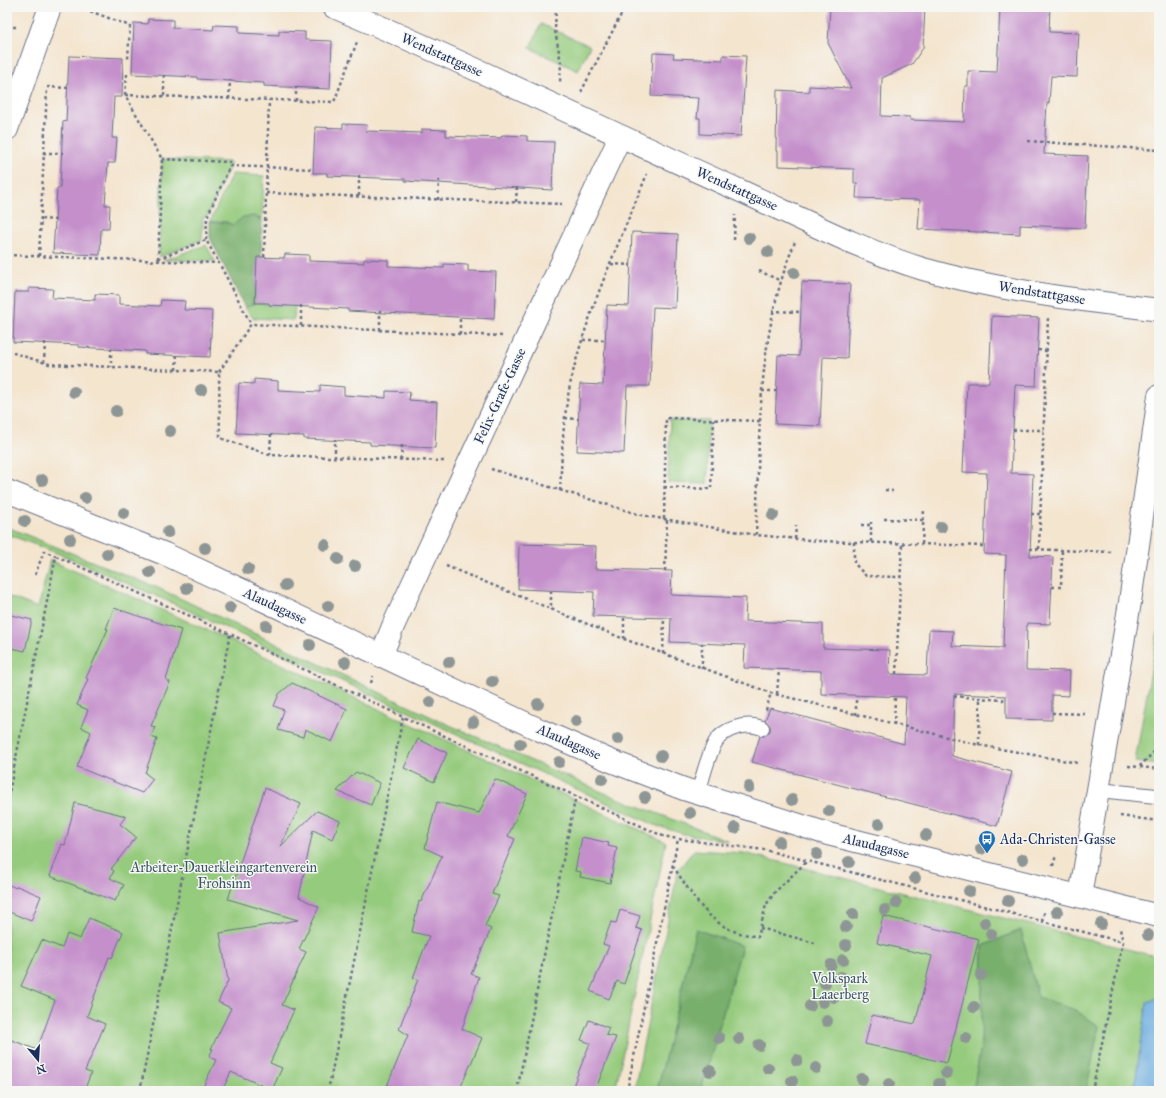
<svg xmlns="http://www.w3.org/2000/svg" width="1166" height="1098" font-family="'IM FELL Great Primer',serif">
  <rect width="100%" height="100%" fill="#f6f6f2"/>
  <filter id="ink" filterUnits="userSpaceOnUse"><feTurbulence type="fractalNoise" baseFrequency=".025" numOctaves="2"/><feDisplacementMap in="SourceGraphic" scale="8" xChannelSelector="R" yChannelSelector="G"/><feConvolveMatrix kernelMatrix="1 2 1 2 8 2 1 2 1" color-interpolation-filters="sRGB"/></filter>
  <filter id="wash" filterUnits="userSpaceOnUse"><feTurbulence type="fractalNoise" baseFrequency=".012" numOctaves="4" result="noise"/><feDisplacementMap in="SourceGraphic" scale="16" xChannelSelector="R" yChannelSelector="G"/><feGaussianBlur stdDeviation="0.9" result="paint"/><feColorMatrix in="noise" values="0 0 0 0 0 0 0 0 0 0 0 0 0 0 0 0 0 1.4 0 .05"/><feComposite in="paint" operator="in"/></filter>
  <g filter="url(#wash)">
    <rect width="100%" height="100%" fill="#f4e5cf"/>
    <!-- green -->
    <g fill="#95cb7d" stroke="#587d6e">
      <polygon points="541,24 590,46 578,71 530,48"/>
      <polygon points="162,159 230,162 230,166 207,217 203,217 202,240 159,257"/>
      <polygon points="232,174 264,176 262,220 254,216 233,225 226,222 210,222"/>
      <polygon points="206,245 215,261 164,260"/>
      <polygon points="255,303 283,306 295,304 294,319 293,320 253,318 245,308"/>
      <polygon points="670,420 709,421 707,484 668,483"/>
      <polygon points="7,527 158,588 438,720 607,794 729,841 684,834 657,826 172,603 67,557 7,534"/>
      <polygon points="50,560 234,642 666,842 615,1091 7,1091 7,596 38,608"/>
      <polygon points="1159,625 1159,765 1135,762"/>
      <polygon points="694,850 744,853 1159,957 1159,997 1147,1003 1134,1091 1086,1091 1099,1026 1075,1010 1038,997 1021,930 983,946 981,1047 973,1091 701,1091 742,946 696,929 657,1091 634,1091 678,870"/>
    </g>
    <!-- forest -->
    <g fill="#78af6c" stroke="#4a6f65">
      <polygon points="254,216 262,220 261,257 257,257 255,303 245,308 210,238 210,222 226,222 233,225 243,217"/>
      <polygon points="696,929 742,946 701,1091 657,1091"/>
      <polygon points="1021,930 1038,997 1075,1010 1099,1026 1086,1091 973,1091 981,1047 983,946"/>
    </g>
    <!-- water -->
    <polygon fill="#6bacdf" stroke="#436e9e" points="1159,997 1159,1091 1134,1091 1147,1003"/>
    <g id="blocks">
      <!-- building -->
      <g fill="#c48fcb">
        <polygon points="830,7 925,7 923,48 912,64 882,78 881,116 910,117 910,120 964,122 965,86 968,86 968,71 997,72 1000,7 1050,7 1049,32 1079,33 1078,48 1077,77 1051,76 1049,103 1047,103 1044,154 1088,156 1085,228 1020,225 1020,234 918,229 920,200 856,198 857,183 854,183 854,169 778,166 778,151 776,151 777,90 809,92 809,86 851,88 828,43"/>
        <polygon points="148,19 173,20 173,28 213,30 214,25 239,26 239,33 279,35 279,31 305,32 305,40 332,41 330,89 264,86 264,83 197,79 197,77 132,74 134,23 148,24"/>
        <polygon points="653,53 674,54 673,58 723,60 723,55 746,56 741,136 700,134 700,118 697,118 699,98 651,96"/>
        <polygon points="69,56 123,58 122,97 114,97 112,138 117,138 115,163 108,163 105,205 110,205 109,229 101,229 100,255 53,253 57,188 60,188 63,121 66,122"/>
        <polygon points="343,124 367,125 366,131 422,133 422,129 446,130 446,136 501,138 502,135 527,136 527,141 554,142 552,190 405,181 405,179 327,176 327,173 313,173 315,127 343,128"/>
        <polygon points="632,232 678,234 675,308 653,307 650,386 627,386 624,453 577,451 580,384 603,385 607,305 629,306"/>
        <polygon points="285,254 309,255 309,261 364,263 364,259 388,260 388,266 444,268 444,264 468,265 468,271 496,272 494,319 348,311 348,309 269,305 269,303 255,303 257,257 284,258"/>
        <polygon points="802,282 850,284 847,358 823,357 820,426 775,424 778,355 799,356"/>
        <polygon points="29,288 53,289 52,298 95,300 95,294 119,295 119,304 160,306 161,300 185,301 184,310 212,311 210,357 145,354 145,351 79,347 79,345 13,342 15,292 29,292"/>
        <polygon points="992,316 1039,318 1036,386 1015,385 1011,473 1033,474 1030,556 1053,557 1050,624 1027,623 1026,670 1070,671 1069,696 1052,695 1052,720 1006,719 1006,696 954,694 952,756 1012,772 997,826 752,762 760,736 764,736 770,731 770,726 765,720 770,708 904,744 906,697 821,694 821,671 744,668 745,645 670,642 671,618 593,616 594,592 518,589 519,544 596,546 595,569 672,571 671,595 746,598 745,621 823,624 823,648 890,650 889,674 927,675 929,630 953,631 952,646 1003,648 1006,555 984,554 987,473 963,472 967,383 989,383"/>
        <polygon points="254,379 278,381 278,390 320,392 320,385 344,387 344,395 386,398 386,391 410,392 409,400 437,402 435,448 370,445 370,442 304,439 304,436 236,433 239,383 254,384"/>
        <polygon points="114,608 181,630 166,680 170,682 151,726 155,727 151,737 157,739 145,773 153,779 142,793 77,767 91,732 81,727 88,710 77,705 88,679 86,678 108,629 106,629"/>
        <polygon points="7,614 32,620 25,651 7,647"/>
        <polygon points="292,683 347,709 332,742 305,729 303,737 278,730 284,710 274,706 279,694"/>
        <polygon points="418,739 447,753 434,782 404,768"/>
        <polygon points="356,772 380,783 371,805 337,791"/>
        <polygon points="495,779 527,794 508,836 515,839 495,886 492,894 499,896 485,926 491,929 471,974 479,977 462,1029 482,1038 459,1091 385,1091 408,1035 399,1029 418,979 413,978 429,936 412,932 419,901 421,902 442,856 425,848 437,802 479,813"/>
        <polygon points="265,788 301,804 280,847 317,811 340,821 332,839 313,830 299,897 319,907 299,949 306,952 282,1005 294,1010 270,1063 282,1068 272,1090 231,1072 222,1091 201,1091 216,1060 209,1057 213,1049 211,1049 231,1008 218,1002 228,981 220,933 298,920 228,899"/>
        <polygon points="75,803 126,816 120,824 136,837 111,869 114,871 110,878 124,885 115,901 50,876 62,844 65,845"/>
        <polygon points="582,837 609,843 608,846 617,848 610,883 580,877 581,872 575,871"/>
        <polygon points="7,884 16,888 17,886 41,896 31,921 7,911"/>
        <polygon points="620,910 640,916 636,928 642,930 624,984 617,981 609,999 590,991 609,946 603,944 611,922 616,923"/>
        <polygon points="883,916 979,939 947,1063 865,1044 872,1015 915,1024 932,956 877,943"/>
        <polygon points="89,918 123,932 112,958 109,957 87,1016 105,1024 85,1071 91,1073 84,1091 7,1091 7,1038 37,1050 55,1000 21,986 42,940 62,948 67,934 80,939"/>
        <polygon points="589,1020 609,1028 606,1035 616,1037 595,1091 571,1091 590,1043 581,1040"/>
      </g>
    </g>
  </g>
  <g filter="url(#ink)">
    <use href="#blocks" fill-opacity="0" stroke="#676f86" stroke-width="1"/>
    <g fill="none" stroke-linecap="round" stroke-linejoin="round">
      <defs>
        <g id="service">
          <polyline points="1099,790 1156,796 1159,798"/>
          <path d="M 698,793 C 703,777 707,758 715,743 C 723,728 747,722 762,728"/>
        </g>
        <g id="minor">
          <path d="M 334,7 C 472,65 607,131 743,192 C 800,218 863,251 923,269 C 1000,291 1080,300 1159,310"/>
          <polyline points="7,129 50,7"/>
          <polyline points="7,491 165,554 540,730 611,761 684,789 828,834 1159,916"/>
          <polyline points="381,656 394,624 620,137"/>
          <polyline points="1080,896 1130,602 1159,396"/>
        </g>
      </defs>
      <!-- service casing -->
      <use href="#service" stroke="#676f86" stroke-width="16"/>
      <!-- minor casing -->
      <use href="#minor" stroke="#676f86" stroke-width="24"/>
      <!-- path -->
      <g stroke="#676f86" stroke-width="2.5" stroke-dasharray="3 3" stroke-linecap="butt">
        <polyline points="79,7 130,26 128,59"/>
        <polyline points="556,7 555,30 561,63 560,82"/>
        <polyline points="7,27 19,27"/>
        <polyline points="127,74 125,95 162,159 158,261"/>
        <polyline points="47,87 70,88"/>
        <polyline points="581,92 625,7"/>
        <polyline points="125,95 334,102 357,42"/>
        <polyline points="164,96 164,73"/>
        <polyline points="229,99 230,80"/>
        <polyline points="296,101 296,86"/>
        <polyline points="1028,141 1159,150"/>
        <polyline points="43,153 63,153"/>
        <polyline points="162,159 230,162 230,166 313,169"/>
        <polyline points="266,193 562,204"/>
        <polyline points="359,196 359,175"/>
        <polyline points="438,200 439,180"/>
        <polyline points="516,202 517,185"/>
        <polyline points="41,219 57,220"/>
        <polyline points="206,240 207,217 230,166"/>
        <polyline points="734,240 735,215"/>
        <polyline points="7,255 219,263 251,324"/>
        <polyline points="39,256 47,89"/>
        <polyline points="264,257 269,100"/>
        <polyline points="158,259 206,240 219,263"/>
        <polyline points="611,264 631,265"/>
        <polyline points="759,271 781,281"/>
        <polyline points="772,311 801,312"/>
        <polyline points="301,326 301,305"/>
        <polyline points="380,330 380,310"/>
        <polyline points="460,334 460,316"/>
        <polyline points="583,340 605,340"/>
        <polyline points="111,348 111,367"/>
        <polyline points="1038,350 1047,351"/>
        <polyline points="7,351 49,364 219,372 220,438 270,455 444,461"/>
        <polyline points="44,363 45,341"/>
        <polyline points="176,370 177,354"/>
        <polyline points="219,372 251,324 502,336"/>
        <polyline points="762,391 776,391"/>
        <polyline points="565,418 578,419"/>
        <polyline points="1013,430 1044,430"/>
        <polyline points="270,455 271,433"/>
        <polyline points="335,458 335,439"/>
        <polyline points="401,460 402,445"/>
        <polyline points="491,469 641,515 756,535 819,541 984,546"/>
        <polyline points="664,487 711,489 714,419"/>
        <polyline points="885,490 893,491"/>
        <path d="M 560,491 C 562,453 563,414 572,376 C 589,307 620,241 647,174"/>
        <polyline points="1031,514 1040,514"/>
        <polyline points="664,519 666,418 760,421"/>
        <polyline points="884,519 924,520"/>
        <polyline points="861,525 871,525"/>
        <path d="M 756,535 C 760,437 756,335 795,242"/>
        <polyline points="795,539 796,526"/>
        <polyline points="854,542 854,563 866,576 900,577"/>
        <polyline points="871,542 871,522"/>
        <polyline points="922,544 924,509"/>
        <polyline points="1030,549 1112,552"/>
        <polyline points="1039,549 1048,318"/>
        <polyline points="446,566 624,639 771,693 979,745 1078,763"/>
        <polyline points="665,571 667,519"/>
        <polyline points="35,575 44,551 56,556"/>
        <polyline points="1052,587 1061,587 1062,549"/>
        <polyline points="1158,589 1159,589"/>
        <polyline points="551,591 551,610"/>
        <polyline points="624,639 624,617"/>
        <polyline points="663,654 664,618"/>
        <polyline points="702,669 702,643"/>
        <polyline points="896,674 902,543"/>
        <polyline points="371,683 373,676"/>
        <polyline points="777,694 779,669"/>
        <polyline points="954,696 1003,700 1004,696"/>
        <polyline points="766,710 771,693"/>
        <polyline points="1052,713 1086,714"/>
        <polyline points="856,715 856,696"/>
        <polyline points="894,725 895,697"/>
        <polyline points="979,745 980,698"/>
        <polyline points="1128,766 1139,767 1159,747"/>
        <polyline points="1140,767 1159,769"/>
        <polyline points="7,803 56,556 230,634 403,717 663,836 678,839"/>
        <polyline points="1120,816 1159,821"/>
        <path d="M 673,866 C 690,891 705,920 734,931 C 741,934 750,935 758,937 L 766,905 L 775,892 L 807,861"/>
        <polyline points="1053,866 1056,855"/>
        <polyline points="1042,921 1045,910"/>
        <polyline points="760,928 815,943"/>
        <polyline points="140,1091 230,634"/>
        <polyline points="328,1091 403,717"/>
        <polyline points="517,1091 576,795"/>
        <polyline points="627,1091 678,839 765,850 1123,942"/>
        <polyline points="1092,1091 1123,942 1120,929"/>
      </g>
      <!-- service -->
      <use href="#service" stroke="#fff" stroke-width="14"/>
      <!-- minor -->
      <use href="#minor" stroke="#fff" stroke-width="22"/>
    </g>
    <!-- trees -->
    <g fill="#8e9695">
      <circle cx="749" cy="238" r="6"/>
      <circle cx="768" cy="252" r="6"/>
      <circle cx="794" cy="273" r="6"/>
      <circle cx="201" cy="390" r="6"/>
      <circle cx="74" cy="392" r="6"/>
      <circle cx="116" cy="411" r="6"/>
      <circle cx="170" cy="431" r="6"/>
      <circle cx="42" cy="480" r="6"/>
      <circle cx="85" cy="498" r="6"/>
      <circle cx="124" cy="513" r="6"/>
      <circle cx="773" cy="515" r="6"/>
      <circle cx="25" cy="521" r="6"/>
      <circle cx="941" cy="527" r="6"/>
      <circle cx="168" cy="532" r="6"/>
      <circle cx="70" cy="539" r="6"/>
      <circle cx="325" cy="545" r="6"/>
      <circle cx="205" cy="548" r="6"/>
      <circle cx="107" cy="554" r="6"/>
      <circle cx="338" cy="559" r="6"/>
      <circle cx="355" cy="566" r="6"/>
      <circle cx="248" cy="569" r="6"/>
      <circle cx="150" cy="572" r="6"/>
      <circle cx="285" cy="585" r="6"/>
      <circle cx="187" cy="588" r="6"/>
      <circle cx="328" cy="606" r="6"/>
      <circle cx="230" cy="608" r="6"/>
      <circle cx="266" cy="626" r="6"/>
      <circle cx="310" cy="645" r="6"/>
      <circle cx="345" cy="662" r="6"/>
      <circle cx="449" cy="662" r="6"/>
      <circle cx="492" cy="682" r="6"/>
      <circle cx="430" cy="702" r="6"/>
      <circle cx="538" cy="704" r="6"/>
      <circle cx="576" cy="721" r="6"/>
      <circle cx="473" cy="722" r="6"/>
      <circle cx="618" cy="739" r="6"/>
      <circle cx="520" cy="744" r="6"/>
      <circle cx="661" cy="756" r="6"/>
      <circle cx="559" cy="762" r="6"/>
      <circle cx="602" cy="779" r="6"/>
      <circle cx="749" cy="787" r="6"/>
      <circle cx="645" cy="797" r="6"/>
      <circle cx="792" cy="800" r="6"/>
      <circle cx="829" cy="811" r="6"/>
      <circle cx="690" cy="813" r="6"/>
      <circle cx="879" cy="824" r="6"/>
      <circle cx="735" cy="828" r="6"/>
      <circle cx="926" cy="835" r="6"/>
      <circle cx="779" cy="842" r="6"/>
      <circle cx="981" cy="849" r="6"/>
      <circle cx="817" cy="854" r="6"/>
      <circle cx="1023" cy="859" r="6"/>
      <circle cx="849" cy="862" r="6"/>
      <circle cx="915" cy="878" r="6"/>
      <circle cx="969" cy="891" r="6"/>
      <circle cx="1008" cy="901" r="6"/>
      <circle cx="896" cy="903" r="6"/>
      <circle cx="885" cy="910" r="6"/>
      <circle cx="1057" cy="912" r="6"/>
      <circle cx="853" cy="914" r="6"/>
      <circle cx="985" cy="923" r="6"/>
      <circle cx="1101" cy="924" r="6"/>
      <circle cx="846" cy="927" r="6"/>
      <circle cx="991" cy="934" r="6"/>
      <circle cx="1148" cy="935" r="6"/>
      <circle cx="846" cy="945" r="6"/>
      <circle cx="843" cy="960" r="6"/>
      <circle cx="831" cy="965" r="6"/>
      <circle cx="981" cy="975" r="6"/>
      <circle cx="841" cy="977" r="6"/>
      <circle cx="825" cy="983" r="6"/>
      <circle cx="834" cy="997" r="6"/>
      <circle cx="823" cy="1002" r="6"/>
      <circle cx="810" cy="1006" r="6"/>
      <circle cx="974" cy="1007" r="6"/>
      <circle cx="827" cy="1021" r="6"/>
      <circle cx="719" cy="1038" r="6"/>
      <circle cx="966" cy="1038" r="6"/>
      <circle cx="739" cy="1039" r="6"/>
      <circle cx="759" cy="1045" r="6"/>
      <circle cx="797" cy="1060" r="6"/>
      <circle cx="768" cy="1068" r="6"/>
      <circle cx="816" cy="1068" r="6"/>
      <circle cx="710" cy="1071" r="6"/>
      <circle cx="946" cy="1073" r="6"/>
      <circle cx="862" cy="1079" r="6"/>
      <circle cx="792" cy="1081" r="6"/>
      <circle cx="889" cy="1084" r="6"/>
      <circle cx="939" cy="1084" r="6"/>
    </g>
  </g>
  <!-- icons -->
  <defs>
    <symbol id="bus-pin" viewBox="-11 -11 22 30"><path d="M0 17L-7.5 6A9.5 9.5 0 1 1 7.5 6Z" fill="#1f6fb2" stroke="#f6f6f2"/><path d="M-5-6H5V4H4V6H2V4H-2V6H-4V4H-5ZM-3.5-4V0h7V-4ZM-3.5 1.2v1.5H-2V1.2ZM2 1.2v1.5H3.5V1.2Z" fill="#fff"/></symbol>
  </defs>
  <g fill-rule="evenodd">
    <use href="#bus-pin" x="977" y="829" width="20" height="27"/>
  </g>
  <g text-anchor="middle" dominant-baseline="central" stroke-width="3" stroke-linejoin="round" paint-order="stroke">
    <!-- street labels -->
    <g font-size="14" fill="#1b2f5e" stroke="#f6f6f2">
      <text transform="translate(442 55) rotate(24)">Wendstattgasse</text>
      <text transform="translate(737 189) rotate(24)">Wendstattgasse</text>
      <text transform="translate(1042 293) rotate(9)">Wendstattgasse</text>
      <text transform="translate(500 396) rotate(-65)">Felix-Grafe-Gasse</text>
      <text transform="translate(275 606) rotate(25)">Alaudagasse</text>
      <text transform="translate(569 742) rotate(24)">Alaudagasse</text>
      <text transform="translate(876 846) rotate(14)">Alaudagasse</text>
    </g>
    <!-- poi labels -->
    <g font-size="14" fill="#1b2f5e" stroke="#f6f6f2" text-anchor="start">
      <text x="1000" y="839">Ada-Christen-Gasse</text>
    </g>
    <!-- park labels -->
    <g font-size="14" fill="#3a5666" stroke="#f6f6f2">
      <text x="224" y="867">Arbeiter-Dauerkleingartenverein<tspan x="224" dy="16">Frohsinn</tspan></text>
      <text x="840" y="978">Volkspark<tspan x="840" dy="16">Laaerberg</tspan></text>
    </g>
  </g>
  <!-- margin -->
  <rect width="1166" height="1098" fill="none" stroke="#f6f6f2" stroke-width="24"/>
  <!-- north arrow -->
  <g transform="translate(38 1060) rotate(162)" stroke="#f6f6f2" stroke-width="3" paint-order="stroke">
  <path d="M0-3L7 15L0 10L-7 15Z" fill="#1b2f5e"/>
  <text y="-6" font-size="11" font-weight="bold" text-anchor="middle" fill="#1b2f5e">N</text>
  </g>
</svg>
